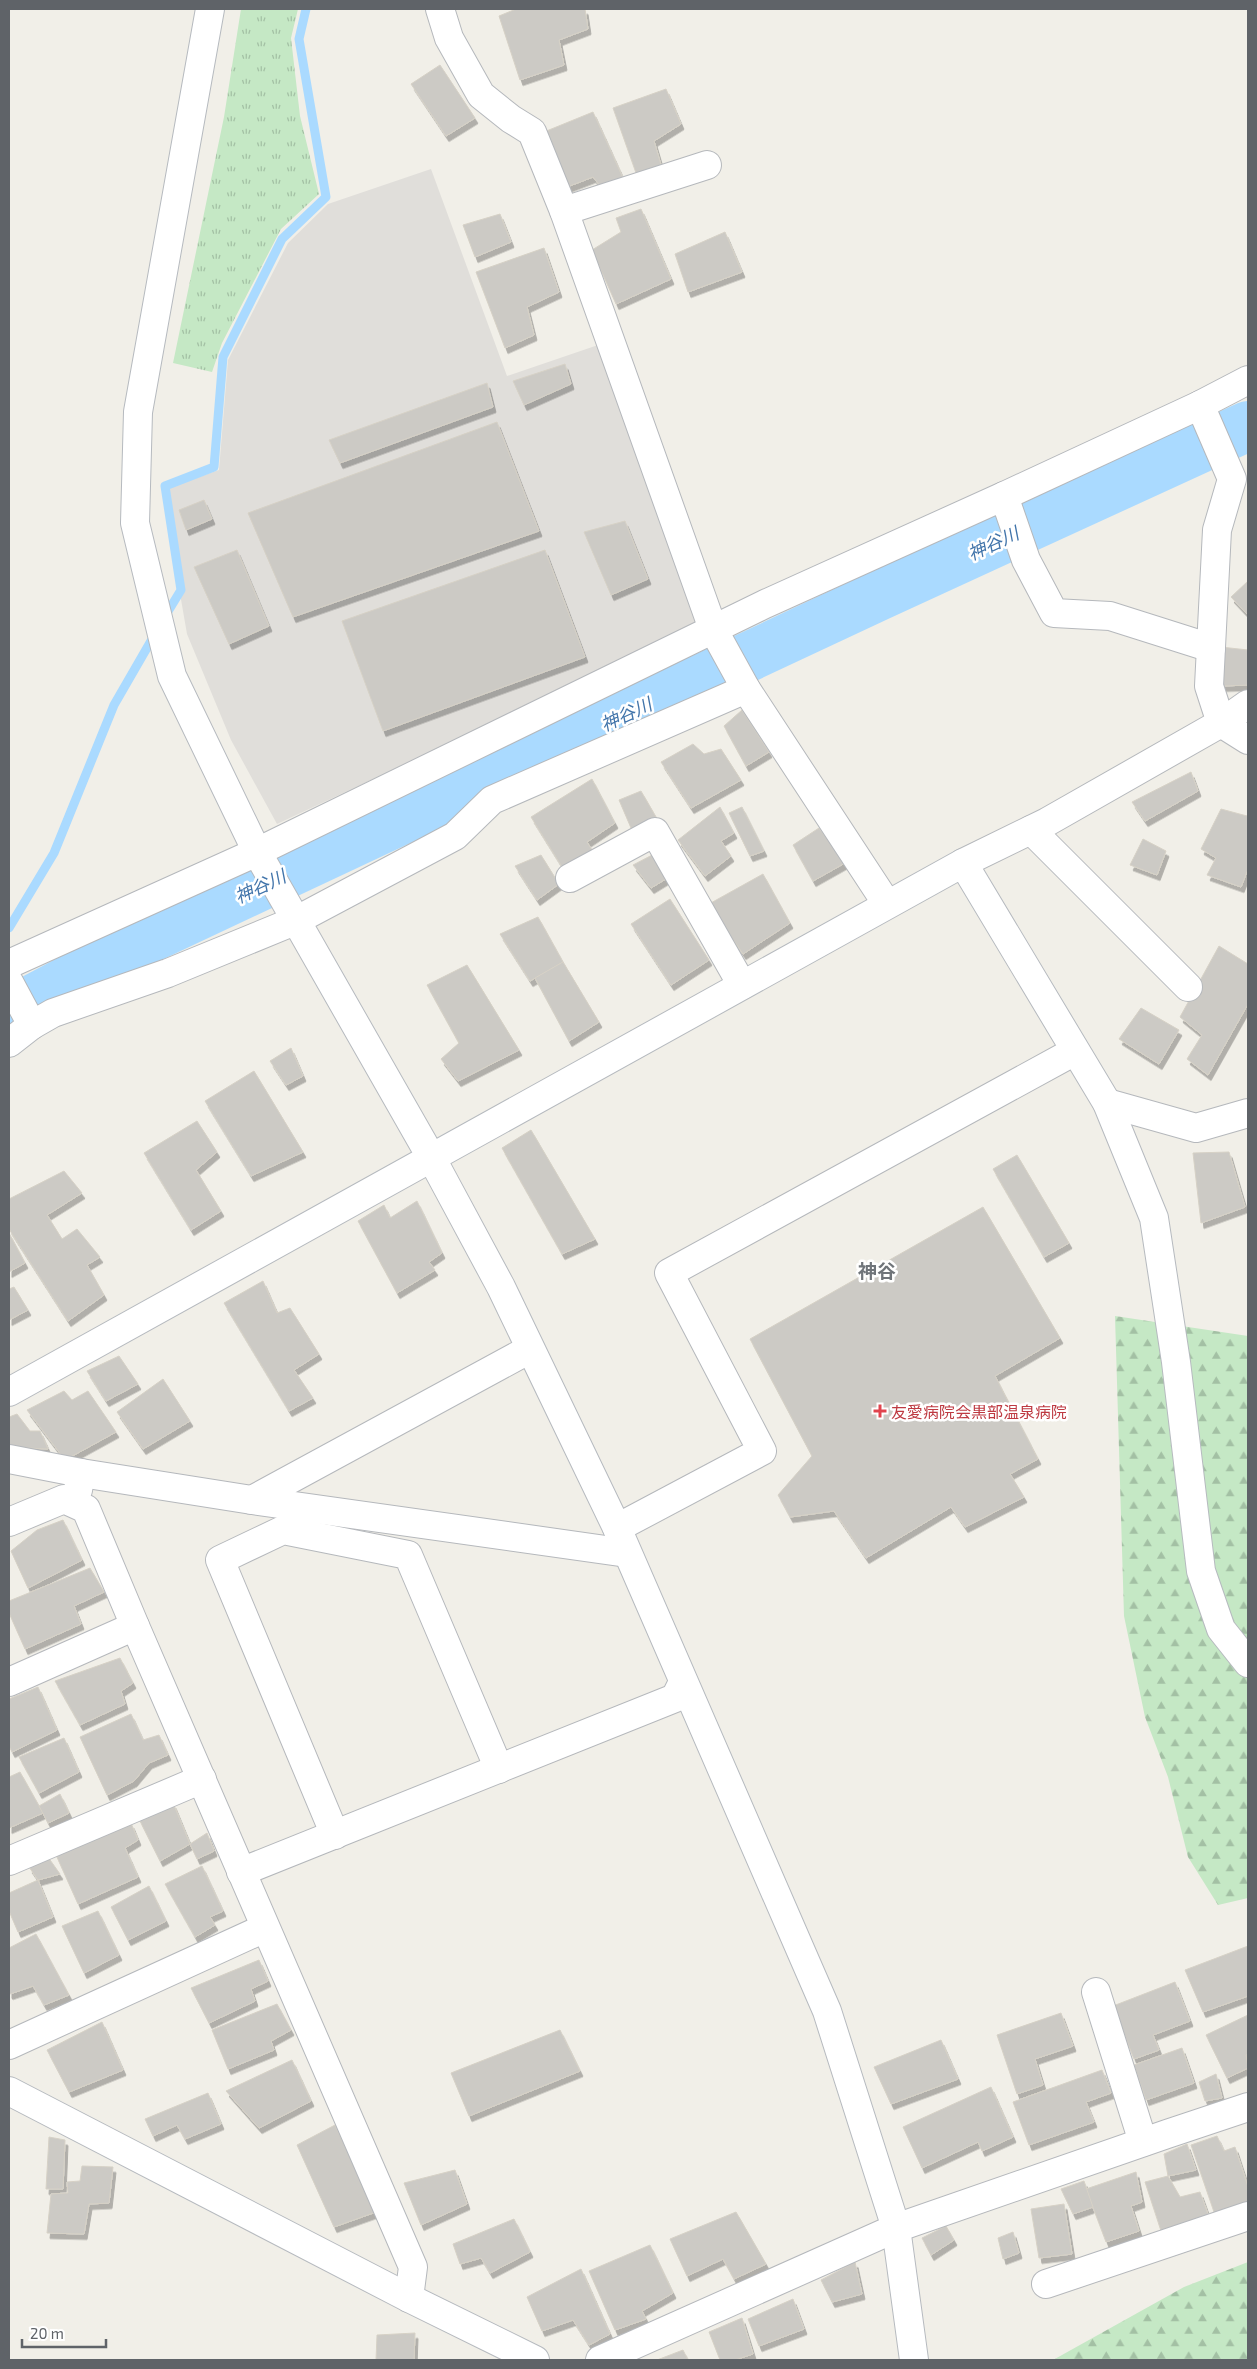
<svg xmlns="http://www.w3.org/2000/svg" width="1257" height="2369" font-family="'Exo 2','Noto Sans JP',sans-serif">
  <defs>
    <pattern id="grass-tufts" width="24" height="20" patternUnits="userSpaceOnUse" patternTransform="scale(1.25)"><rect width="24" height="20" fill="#c5e8c5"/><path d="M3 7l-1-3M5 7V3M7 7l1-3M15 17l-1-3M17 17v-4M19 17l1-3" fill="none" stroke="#a3c0a4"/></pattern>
    <pattern id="forest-firs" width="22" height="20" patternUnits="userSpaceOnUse" patternTransform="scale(1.25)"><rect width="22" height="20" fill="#c5e8c5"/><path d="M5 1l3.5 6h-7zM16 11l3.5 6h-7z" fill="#a3c0a4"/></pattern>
    <filter id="shadow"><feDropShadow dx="3" dy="5.5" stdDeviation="0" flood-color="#0004"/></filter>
  </defs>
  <rect width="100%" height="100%" fill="#f1efe8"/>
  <!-- industrial -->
  <polygon fill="#e0deda" points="431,169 507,376 601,344 702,625 277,824 231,740 187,634 162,490 219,470 228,360 288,243 328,204"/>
  <!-- grass -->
  <polygon fill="url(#grass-tufts)" points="241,9 298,9 291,38 300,116 319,194 281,229 222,343 212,372 173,363 224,117"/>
  <!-- forest -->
  <g fill="url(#forest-firs)">
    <polygon points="1115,1316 1248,1336 1248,1898 1218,1905 1188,1857 1168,1777 1145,1717 1124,1616"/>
    <polygon points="1248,2262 1248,2360 1053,2360 1184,2287"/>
  </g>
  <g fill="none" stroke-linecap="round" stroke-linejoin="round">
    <!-- stream -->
    <g stroke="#aadaff" stroke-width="9">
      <polyline points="164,618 181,590 165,486 214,467 223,357 282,239 326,197 299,39 306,9"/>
      <polyline points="9,928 54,853 114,705 155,634"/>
    </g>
    <!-- river -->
    <polyline stroke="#aadaff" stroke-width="50" points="9,1012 143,941 878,596 1248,426"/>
  </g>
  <!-- building -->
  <g fill="#cccac5" stroke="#d6d1c6" filter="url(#shadow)">
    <polygon points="516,9 585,9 588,29 559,40 564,65 520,80 499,16"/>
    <polygon points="440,65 475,118 446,136 411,84"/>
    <polygon points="666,89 681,124 654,141 661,165 636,173 613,108"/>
    <polygon points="593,112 623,178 601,187 593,177 567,187 544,132"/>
    <polygon points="641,209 671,279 616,304 592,250 621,232 616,218"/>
    <polygon points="500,214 511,242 475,257 463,225"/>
    <polygon points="725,232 742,272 688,292 675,254"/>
    <polygon points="544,248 559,292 527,307 534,335 505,348 476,272"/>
    <polygon points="565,364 571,384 524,405 513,381"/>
    <polygon points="487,383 493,407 340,463 329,440"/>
    <polygon points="497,422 539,531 293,617 248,513"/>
    <polygon points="204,500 212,519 186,530 179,510"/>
    <polygon points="625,521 648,579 611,595 584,532"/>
    <polygon points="237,550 269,626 229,644 194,567"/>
    <polygon points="545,550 585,657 383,731 342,621"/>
    <polygon points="1248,581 1248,615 1231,597"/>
    <polygon points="1221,647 1248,650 1248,685 1222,686"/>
    <polygon points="742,710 769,752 746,766 724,726"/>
    <polygon points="693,744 704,754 721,749 741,780 691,808 661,762"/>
    <polygon points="1191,772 1198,791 1145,821 1132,802"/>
    <polygon points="592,779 615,823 587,842 595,855 564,870 531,817"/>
    <polygon points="641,791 656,817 631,828 619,800"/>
    <polygon points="720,807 734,833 721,841 731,856 705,876 678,840"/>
    <polygon points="742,807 764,851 750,856 729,813"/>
    <polygon points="1221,809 1247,816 1248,813 1248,869 1241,887 1207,875 1216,858 1201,849"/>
    <polygon points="819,828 845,863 813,881 793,845"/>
    <polygon points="1143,839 1166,851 1157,875 1130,865"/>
    <polygon points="656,853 669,877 651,888 633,865"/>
    <polygon points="541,855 559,884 537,900 515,866"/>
    <polygon points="763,874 790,923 743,954 709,904"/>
    <polygon points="670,899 709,960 671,985 631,924"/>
    <polygon points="538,917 563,962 530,981 500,934"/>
    <polygon points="1219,946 1248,964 1248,1004 1208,1075 1187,1059 1202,1035 1180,1017"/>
    <polygon points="563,962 599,1022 569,1041 535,978"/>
    <polygon points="467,965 519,1050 458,1081 441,1059 459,1043 427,985"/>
    <polygon points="1141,1008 1179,1030 1159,1064 1119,1039"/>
    <polygon points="291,1048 303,1076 286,1085 270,1061"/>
    <polygon points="254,1071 303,1152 251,1176 205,1101"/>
    <polygon points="197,1121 217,1152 196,1170 221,1211 191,1230 144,1153"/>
    <polygon points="531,1130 595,1239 562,1254 502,1148"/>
    <polygon points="1229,1152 1245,1207 1201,1223 1193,1153"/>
    <polygon points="1017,1155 1069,1243 1044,1257 993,1169"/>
    <polygon points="64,1171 82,1193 47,1215 62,1239 77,1229 100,1257 87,1265 104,1295 68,1321 9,1229 9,1199"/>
    <polygon points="417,1201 442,1253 429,1262 435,1270 397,1293 358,1221 384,1205 390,1218"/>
    <polygon points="983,1207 1060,1338 995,1376 1038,1459 1010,1474 1024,1497 965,1527 951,1507 866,1558 834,1511 790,1517 778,1495 812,1456 750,1339"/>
    <polygon points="9,1233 25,1263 9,1272"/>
    <polygon points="263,1281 277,1313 290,1308 319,1354 294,1370 313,1398 289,1411 224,1303"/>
    <polygon points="14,1287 28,1310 9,1320 9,1289"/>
    <polygon points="119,1356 138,1384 106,1401 87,1371"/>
    <polygon points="163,1379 190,1421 143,1449 117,1412"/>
    <polygon points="64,1391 72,1400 88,1391 116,1432 65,1460 27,1410"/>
    <polygon points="17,1414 30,1431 40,1431 48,1449 9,1447 9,1417"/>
    <polygon points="63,1520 82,1560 28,1588 11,1551 37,1530"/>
    <polygon points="90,1568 104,1592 74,1606 81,1624 25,1649 9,1613 9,1601"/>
    <polygon points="120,1658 133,1683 121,1691 125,1704 80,1725 55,1681"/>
    <polygon points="38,1687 57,1730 12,1752 9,1746 9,1699"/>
    <polygon points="131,1714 143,1740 159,1735 168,1755 149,1763 134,1781 107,1795 80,1737"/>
    <polygon points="64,1738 79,1772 39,1793 19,1757"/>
    <polygon points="20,1772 43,1813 9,1828 9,1777"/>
    <polygon points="60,1794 69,1813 48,1823 39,1806"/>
    <polygon points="173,1803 190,1844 160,1861 139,1819"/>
    <polygon points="131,1823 138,1840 125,1848 138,1877 78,1904 56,1855"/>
    <polygon points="207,1833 214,1851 197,1859 190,1844"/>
    <polygon points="48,1857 60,1874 38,1880 29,1867"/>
    <polygon points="202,1866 223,1911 210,1917 215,1925 195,1937 165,1884"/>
    <polygon points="38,1880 53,1917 18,1932 9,1911 9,1893"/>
    <polygon points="149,1886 166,1921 128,1940 111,1907"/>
    <polygon points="98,1911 119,1955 84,1973 62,1926"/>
    <polygon points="36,1934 69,1995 44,2005 33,1986 10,1994 9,1993 9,1948"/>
    <polygon points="1248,1946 1248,1996 1203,2012 1185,1970"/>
    <polygon points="259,1960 268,1981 251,1989 255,2001 209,2023 191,1988"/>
    <polygon points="1175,1982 1190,2021 1153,2035 1159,2050 1134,2059 1113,2006"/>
    <polygon points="277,2004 291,2030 271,2041 274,2050 228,2069 212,2030"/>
    <polygon points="1061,2013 1073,2046 1035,2059 1043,2085 1017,2094 997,2035"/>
    <polygon points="1248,2015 1248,2054 1246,2055 1248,2068 1227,2078 1206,2035"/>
    <polygon points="102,2022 123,2070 69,2092 47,2050"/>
    <polygon points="560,2030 580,2071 469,2116 451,2073"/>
    <polygon points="941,2040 958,2079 891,2104 874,2067"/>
    <polygon points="1182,2048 1194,2083 1146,2100 1134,2065"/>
    <polygon points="292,2060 311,2101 259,2128 226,2091"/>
    <polygon points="1102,2070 1111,2093 1086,2102 1094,2122 1029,2145 1013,2102"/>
    <polygon points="1216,2074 1222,2098 1205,2101 1199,2082"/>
    <polygon points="991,2087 1013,2137 982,2151 978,2142 922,2168 903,2127"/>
    <polygon points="208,2093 221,2124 185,2139 177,2125 153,2136 145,2119"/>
    <polygon points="335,2125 376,2212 334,2227 297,2145"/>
    <polygon points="1217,2136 1224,2151 1235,2147 1248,2187 1248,2204 1215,2215 1191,2145"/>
    <polygon points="49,2137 65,2140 63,2189 46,2189"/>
    <polygon points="1187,2144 1196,2170 1168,2176 1164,2154"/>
    <polygon points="82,2166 113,2167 109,2203 89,2204 84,2234 47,2233 51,2194 68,2193 67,2182 80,2181"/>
    <polygon points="455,2170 467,2204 421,2225 404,2183"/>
    <polygon points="1136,2172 1142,2202 1131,2206 1139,2231 1106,2242 1086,2189"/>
    <polygon points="1168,2176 1180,2197 1200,2192 1209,2217 1162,2234 1145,2182"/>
    <polygon points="1084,2181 1093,2207 1073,2214 1061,2189"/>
    <polygon points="1064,2204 1072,2254 1039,2258 1031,2209"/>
    <polygon points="736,2212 766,2264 734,2279 723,2259 687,2276 670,2239"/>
    <polygon points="514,2219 530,2252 490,2273 481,2258 460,2264 453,2244"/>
    <polygon points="946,2226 954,2240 931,2255 922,2238"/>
    <polygon points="1013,2232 1019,2253 1003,2259 998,2238"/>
    <polygon points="650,2245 673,2293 642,2311 646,2319 615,2330 589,2271"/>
    <polygon points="855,2262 862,2294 832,2302 821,2280"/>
    <polygon points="581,2269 610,2334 589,2345 573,2320 542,2331 527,2297"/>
    <polygon points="793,2299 804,2329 759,2346 748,2319"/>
    <polygon points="742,2318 753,2354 735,2360 720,2360 709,2332"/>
    <polygon points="415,2333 414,2360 376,2360 377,2335"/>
    <polygon points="683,2350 688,2360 657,2360"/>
  </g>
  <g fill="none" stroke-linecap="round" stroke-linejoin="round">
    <defs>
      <g id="street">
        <polyline points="440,9 449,38 481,95 511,119 532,132 564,211 713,629 746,689 887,904"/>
        <polyline points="564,211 707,165"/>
        <polyline points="1248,380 1200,405 1232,479 1217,530 1209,686 1221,723 1248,740"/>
        <polyline points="1004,496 1200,405"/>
        <polyline points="1031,830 1188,987"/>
        <polyline points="963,863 1047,822 1221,723 1248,704"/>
        <polyline points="570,878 655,832 742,985"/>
        <polyline points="9,964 257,852 765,604 1004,496 1026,560 1054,613 1110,616 1211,648"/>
        <polyline points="9,982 32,1025 9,1043"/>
        <polyline points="32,1025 53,1013 168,973 297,920 455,836 492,800 746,689"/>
        <polyline points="1107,1103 1196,1128 1248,1113"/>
        <polyline points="9,1459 81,1473 78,1490"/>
        <polyline points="81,1473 252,1500 530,1349"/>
        <polyline points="252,1500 627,1553"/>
        <polyline points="9,1522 64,1499 86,1509 135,1626 413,2267 409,2298"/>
        <polyline points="617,1528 762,1451 669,1273 1075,1051"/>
        <polyline points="9,1682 135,1626"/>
        <polyline points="335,1835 220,1560 283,1530 408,1555 499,1769"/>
        <polyline points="9,1861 202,1779"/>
        <polyline points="241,1872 675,1698 683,1682"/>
        <polyline points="1096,1992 1143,2142"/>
        <polyline points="9,2045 265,1928"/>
        <polyline points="1046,2284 1248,2216"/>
        <polyline points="600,2360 896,2228 1167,2134 1248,2107"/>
      </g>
      <g id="secondary">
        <polyline points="210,9 138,412 135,523 172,676 257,852 431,1157 501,1287 617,1528 827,2011 896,2228 914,2360"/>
        <polyline points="9,1392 963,863 1107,1103 1154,1218 1176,1362 1201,1571 1221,1629 1248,1663"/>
        <polyline points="9,2091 409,2298 535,2360"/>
      </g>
    </defs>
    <!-- street casing -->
    <use href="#street" stroke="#b5b8bc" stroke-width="30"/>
    <!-- secondary casing -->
    <use href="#secondary" stroke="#b6babf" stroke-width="30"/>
    <!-- street -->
    <use href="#street" stroke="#fff" stroke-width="28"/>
    <!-- secondary -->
    <use href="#secondary" stroke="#fff" stroke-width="28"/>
  </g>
  <!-- markers -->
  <path fill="#e0444e" stroke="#fff" stroke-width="2" d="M877.5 1403.5h5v5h5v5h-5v5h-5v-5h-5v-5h5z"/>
  <g text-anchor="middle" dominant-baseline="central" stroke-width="5" stroke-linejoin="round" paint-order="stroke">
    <!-- health labels -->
    <g font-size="16" fill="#be3a42" stroke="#fff" text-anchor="start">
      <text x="891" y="1411">友愛病院会黒部温泉病院</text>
    </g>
    <!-- water labels -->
    <g font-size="18" font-style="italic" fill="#4174aa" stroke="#fff">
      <text transform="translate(993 543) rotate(-25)">神谷川</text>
      <text transform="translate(626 714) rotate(-25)">神谷川</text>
      <text transform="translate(260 886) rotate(-25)">神谷川</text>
    </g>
    <!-- quarter labels -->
    <g font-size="19" font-weight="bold" fill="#70757a" stroke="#fff">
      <text x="877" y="1270">神谷</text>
    </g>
  </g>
  <!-- border -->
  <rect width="1257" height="2369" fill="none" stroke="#5f6368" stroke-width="20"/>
  <!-- scale -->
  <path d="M22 2339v8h84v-8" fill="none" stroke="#5f6368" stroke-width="2.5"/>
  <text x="30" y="2339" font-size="15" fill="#5f6368" stroke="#ffffff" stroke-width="4" paint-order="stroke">20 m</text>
</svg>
